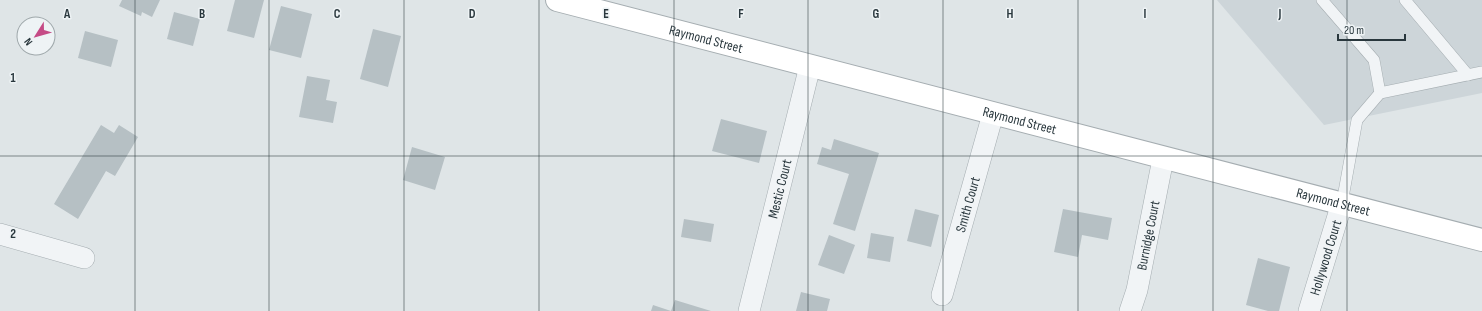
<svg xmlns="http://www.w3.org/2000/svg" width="1482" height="311" font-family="'Sofia Sans Condensed',sans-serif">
  <rect width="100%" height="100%" fill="#dfe5e7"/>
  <!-- built -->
  <polygon fill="#cdd5d9" points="1217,0 1482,0 1482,93 1324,125"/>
  <!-- building -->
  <g fill="#b6c0c4">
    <polygon points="122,0 160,0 152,17 142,12 141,16 119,6"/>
    <polygon points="235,0 264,0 254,38 227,31"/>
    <polygon points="281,6 312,14 301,58 269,50"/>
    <polygon points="174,12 200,19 193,46 167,39"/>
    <polygon points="373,29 401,36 388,87 360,79"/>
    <polygon points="85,31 118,40 111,67 78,58"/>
    <polygon points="307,76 330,80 326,100 337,102 333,123 299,117"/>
    <polygon points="721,119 767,131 759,163 712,151"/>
    <polygon points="101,125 114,133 119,125 138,137 115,176 106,171 78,219 54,204"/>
    <polygon points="834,139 879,153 855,231 833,224 849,174 817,164 822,147 831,150"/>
    <polygon points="412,147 445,157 435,190 403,180"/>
    <polygon points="915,209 939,215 931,247 907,241"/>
    <polygon points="1063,209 1112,218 1108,240 1082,235 1078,257 1054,252"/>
    <polygon points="684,219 714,224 711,242 681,237"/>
    <polygon points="871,233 894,237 890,262 867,258"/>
    <polygon points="829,235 855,245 844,274 818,265"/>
    <polygon points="1258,258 1290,267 1279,311 1268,311 1246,305"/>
    <polygon points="801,292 830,299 827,311 796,311"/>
    <polygon points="675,300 711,311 671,311"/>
    <polygon points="653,305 671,311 651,311"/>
  </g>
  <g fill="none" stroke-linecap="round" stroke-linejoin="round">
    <defs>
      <g id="lane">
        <polyline points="1322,0 1374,60 1380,93"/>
        <polyline points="1405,0 1468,75"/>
        <polyline points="1342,203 1357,120 1380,93 1482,72"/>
      </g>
      <g id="street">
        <polyline points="0,234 84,258"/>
        <path id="s1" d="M 942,295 L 993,114"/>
        <path id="s2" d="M 749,311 L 810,66"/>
        <path id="s3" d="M 1130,311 L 1137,290 L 1163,159"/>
        <path id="s4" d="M 1309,311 L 1342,203"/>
      </g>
      <g id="secondary">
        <path id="s5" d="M 557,0 L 1482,240"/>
      </g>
    </defs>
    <!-- lane casing -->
    <use href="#lane" stroke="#a5adb1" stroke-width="12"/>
    <!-- street casing -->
    <use href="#street" stroke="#a5adb1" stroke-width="22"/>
    <!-- secondary casing -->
    <use href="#secondary" stroke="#a5adb1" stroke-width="24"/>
    <!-- lane -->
    <use href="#lane" stroke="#f1f4f6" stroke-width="11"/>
    <!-- street -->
    <use href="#street" stroke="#f1f4f6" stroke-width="21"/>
    <!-- secondary -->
    <use href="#secondary" stroke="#fff" stroke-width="22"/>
  </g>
  <!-- grid -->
  <path fill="none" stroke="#29373d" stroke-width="1" stroke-opacity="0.55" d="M 135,0 L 135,311M 269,0 L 269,311M 404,0 L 404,311M 539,0 L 539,311M 674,0 L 674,311M 808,0 L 808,311M 943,0 L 943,311M 1078,0 L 1078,311M 1213,0 L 1213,311M 1347,0 L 1347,311M 0,156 L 1482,156"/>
  <g text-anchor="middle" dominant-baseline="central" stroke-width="3" stroke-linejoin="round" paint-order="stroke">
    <!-- street labels -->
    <g font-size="14" fill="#29373d" stroke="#eef3f5">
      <text stroke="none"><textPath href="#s5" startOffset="154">Raymond Street</textPath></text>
      <text stroke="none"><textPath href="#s5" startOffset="478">Raymond Street</textPath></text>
      <text stroke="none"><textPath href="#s2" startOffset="126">Mestic Court</textPath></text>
      <text stroke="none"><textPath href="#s5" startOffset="802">Raymond Street</textPath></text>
      <text stroke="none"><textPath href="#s1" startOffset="94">Smith Court</textPath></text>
      <text stroke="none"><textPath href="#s3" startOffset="78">Burnidge Court</textPath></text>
      <text stroke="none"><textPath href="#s4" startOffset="56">Hollywood Court</textPath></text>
    </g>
  </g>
  <g font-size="13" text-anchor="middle" font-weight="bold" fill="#29373d" stroke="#eef3f5" stroke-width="3" stroke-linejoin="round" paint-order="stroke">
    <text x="67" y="18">A</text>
    <text x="202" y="18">B</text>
    <text x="337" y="18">C</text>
    <text x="472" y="18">D</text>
    <text x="606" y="18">E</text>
    <text x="741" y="18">F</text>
    <text x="876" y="18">G</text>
    <text x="1010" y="18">H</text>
    <text x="1145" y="18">I</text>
    <text x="1280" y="18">J</text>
    <text x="13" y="82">1</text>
    <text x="13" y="238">2</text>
  </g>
  <!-- north arrow -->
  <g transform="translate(36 36) rotate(233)"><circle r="19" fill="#eef3f5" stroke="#9fa8ab"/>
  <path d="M0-3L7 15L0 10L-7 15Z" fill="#c54b86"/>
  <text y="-6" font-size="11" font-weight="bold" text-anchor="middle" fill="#29373d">N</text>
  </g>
  <!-- scale -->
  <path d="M1338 34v6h67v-6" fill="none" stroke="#29373d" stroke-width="2"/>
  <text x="1344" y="34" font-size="12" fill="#29373d" stroke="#eef3f5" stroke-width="3" paint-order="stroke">20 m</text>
</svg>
